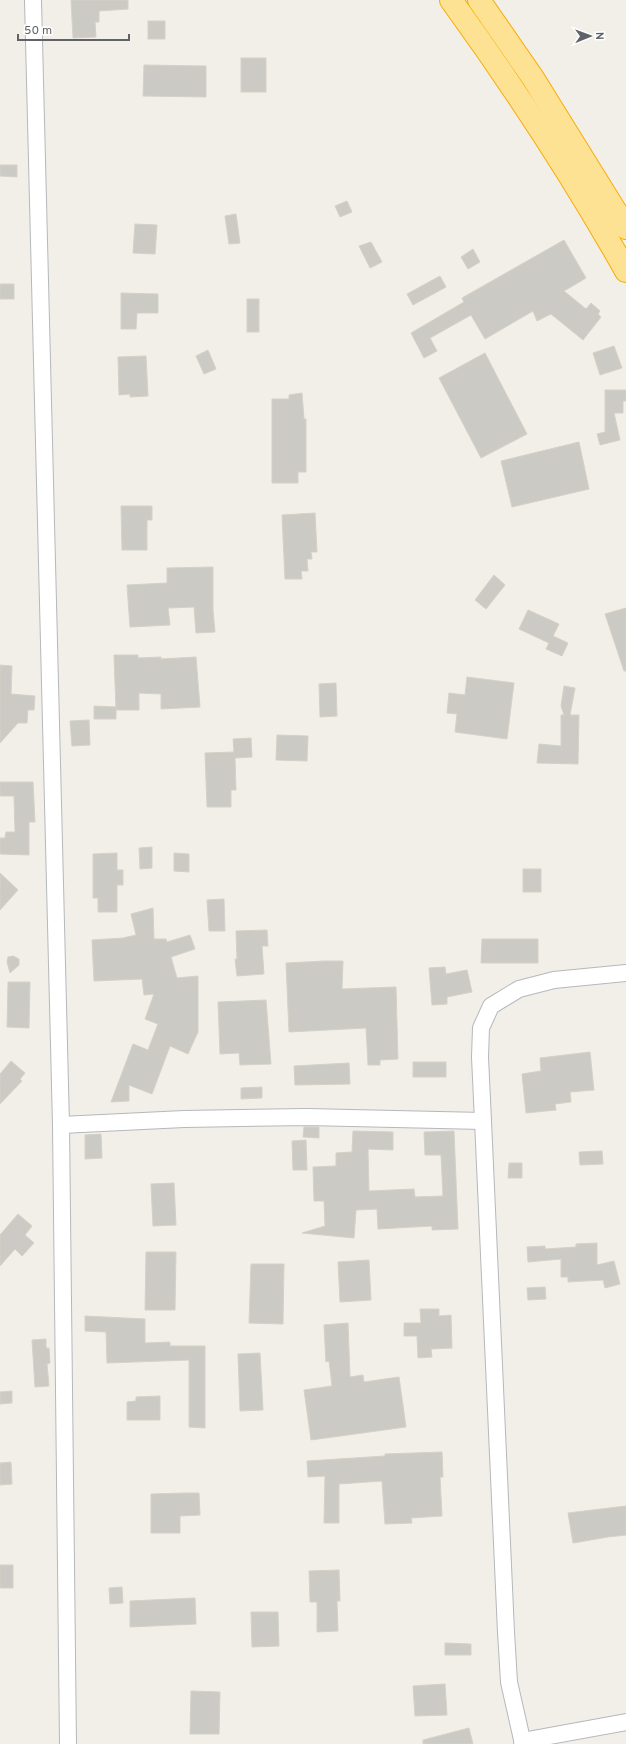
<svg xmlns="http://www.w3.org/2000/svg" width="626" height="1744" font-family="Overpass,sans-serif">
  <rect width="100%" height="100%" fill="#f1efe8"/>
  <!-- building -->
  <g fill="#cccac5" stroke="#d6d1c6">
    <polygon points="71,0 128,0 128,9 99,11 99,22 95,22 96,37 73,38"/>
    <rect x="148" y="21" width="17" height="18"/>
    <rect x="241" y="58" width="25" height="34"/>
    <polygon points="144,65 206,66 206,97 143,96"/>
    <polygon points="0,165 17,165 17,177 0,176"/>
    <polygon points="347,201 352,212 340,217 335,206"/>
    <polygon points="236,214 240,243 229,244 225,216"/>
    <polygon points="135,224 157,225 155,254 133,253"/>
    <polygon points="564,240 586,278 564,291 586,309 591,303 600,311 598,314 601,317 583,340 551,314 537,321 533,311 485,339 471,315 430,338 437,351 424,358 411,333 464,302 462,298"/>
    <polygon points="371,242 382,262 370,268 359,246"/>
    <polygon points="473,249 480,262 468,269 461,257"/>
    <polygon points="440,276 446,287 413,305 407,294"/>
    <rect x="0" y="284" width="14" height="15"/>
    <polygon points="121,293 158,294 158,313 137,313 136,329 121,329"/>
    <rect x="247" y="299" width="12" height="33"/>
    <polygon points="614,346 622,368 600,375 593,353"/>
    <polygon points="208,350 216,369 204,374 196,356"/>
    <polygon points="485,353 527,434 481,458 439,378"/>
    <polygon points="146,356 148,396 130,397 130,394 119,395 118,357"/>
    <polygon points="605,390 626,390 626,401 623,401 623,413 614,413 620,440 600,445 597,434 605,432"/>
    <polygon points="302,393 304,419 306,419 306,472 298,472 298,483 272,483 272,399 289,399 289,395"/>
    <polygon points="579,442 589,489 512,507 501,461"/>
    <polygon points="121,506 152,506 152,520 147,520 147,550 122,550"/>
    <polygon points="315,513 317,552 311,552 312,559 307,559 308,571 301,571 302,579 285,579 282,515"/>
    <polygon points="213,567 213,610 215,632 196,633 194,607 168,608 170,625 130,627 127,585 167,583 167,568"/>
    <polygon points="494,575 505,585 486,609 475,600"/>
    <polygon points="626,608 626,671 624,671 605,614"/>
    <polygon points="528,610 559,624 553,636 568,643 562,656 546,649 549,643 519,629"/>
    <polygon points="114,655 138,655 138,658 161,657 161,659 196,657 200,707 161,709 161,694 139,693 139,710 116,710"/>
    <polygon points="0,665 12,666 11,694 35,696 34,710 28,710 27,723 18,723 0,743"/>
    <polygon points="467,677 514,683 507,739 455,732 457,714 447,713 449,693 465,695"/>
    <polygon points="336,683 337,716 320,717 319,684"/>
    <polygon points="564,686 575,688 570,715 579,715 578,764 537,763 539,744 561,746 561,715 564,715 561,706"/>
    <polygon points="94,706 116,707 116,719 94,719"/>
    <polygon points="89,720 90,745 72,746 70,721"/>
    <polygon points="277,735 308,736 307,761 276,760"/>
    <polygon points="251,738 252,757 235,758 236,790 231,790 231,807 207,807 205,753 234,752 233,739"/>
    <polygon points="0,782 33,782 35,822 29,822 29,855 0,854 0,838 5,838 6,832 15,832 14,796 0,796"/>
    <polygon points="152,847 152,868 140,869 139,848"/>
    <polygon points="117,853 117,870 123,870 123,885 117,885 117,912 98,912 98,898 93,898 93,854"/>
    <polygon points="174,853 189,854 189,872 174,871"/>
    <rect x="523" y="869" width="18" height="23"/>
    <polygon points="0,873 18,890 0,910"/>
    <polygon points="224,899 225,931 209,931 207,900"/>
    <polygon points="153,908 154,939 166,939 167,942 190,935 195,949 171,957 177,978 198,976 198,1032 188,1054 170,1046 152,1094 129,1085 129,1101 111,1102 133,1044 148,1050 158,1024 145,1019 154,994 144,995 142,979 94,981 92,940 123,938 136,935 131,914"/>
    <polygon points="267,930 268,946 262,946 264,974 237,976 235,959 237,959 236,931"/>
    <polygon points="482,939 538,939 538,963 481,963"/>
    <polygon points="13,956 19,959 19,965 10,973 7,962 8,957"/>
    <polygon points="324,961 343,961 342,989 396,987 398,1059 380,1060 380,1065 368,1065 366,1028 289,1032 286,963"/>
    <polygon points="445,967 446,974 467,970 472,992 447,997 447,1004 432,1005 429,968"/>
    <polygon points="8,982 30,982 29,1028 7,1027"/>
    <polygon points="266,1000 271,1064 240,1065 239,1053 220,1054 218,1002"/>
    <polygon points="590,1052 594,1090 570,1092 571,1102 555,1104 556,1110 526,1113 522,1074 541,1071 540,1058"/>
    <polygon points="11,1061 25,1073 20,1079 22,1081 0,1104 0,1074"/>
    <rect x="413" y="1062" width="33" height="15"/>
    <polygon points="349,1063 350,1084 295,1085 294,1066"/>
    <polygon points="262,1087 262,1098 241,1099 241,1088"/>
    <polygon points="304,1127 319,1127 319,1138 303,1137"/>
    <polygon points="353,1131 393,1132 393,1150 368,1149 369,1191 414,1189 415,1197 443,1196 441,1155 425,1155 424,1132 454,1131 458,1229 432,1230 432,1226 378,1229 377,1209 356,1210 354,1238 302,1233 325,1226 324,1201 314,1201 313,1167 336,1166 336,1153 352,1152"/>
    <polygon points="101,1134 102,1158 85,1159 85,1135"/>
    <polygon points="306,1140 307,1170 293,1170 292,1141"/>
    <polygon points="602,1151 603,1164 580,1165 579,1152"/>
    <polygon points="509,1163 522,1163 522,1178 508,1178"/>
    <polygon points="174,1183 176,1225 153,1226 151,1184"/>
    <polygon points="18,1214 32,1226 25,1235 34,1243 22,1256 15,1249 0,1266 0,1235"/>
    <polygon points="597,1243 597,1265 614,1261 620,1284 605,1288 603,1280 568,1282 568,1277 561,1277 561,1259 528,1262 527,1247 545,1246 545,1249 576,1247 576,1244"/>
    <polygon points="146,1252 176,1252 175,1310 145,1310"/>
    <polygon points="369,1260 371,1300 340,1302 338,1262"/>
    <polygon points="251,1264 284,1264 283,1324 249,1323"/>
    <polygon points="545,1287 546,1299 528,1300 527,1288"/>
    <polygon points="420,1309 439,1309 439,1316 451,1315 452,1348 431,1349 432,1357 418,1358 417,1336 404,1336 404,1323 421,1323"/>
    <polygon points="85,1316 145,1319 145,1343 170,1342 170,1346 205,1346 205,1428 189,1427 189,1360 107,1363 106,1332 85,1331"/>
    <polygon points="348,1323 350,1377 363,1375 364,1382 399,1377 406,1427 311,1440 304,1390 332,1386 329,1361 326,1362 324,1325"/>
    <polygon points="46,1339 46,1348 49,1348 50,1363 47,1364 49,1386 35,1387 32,1340"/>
    <polygon points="260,1353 263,1410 240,1411 238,1354"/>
    <polygon points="12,1391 12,1403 0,1404 0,1392"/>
    <polygon points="160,1396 160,1420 127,1420 127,1402 136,1401 136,1397"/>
    <polygon points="442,1452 443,1477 440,1477 442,1516 411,1518 412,1523 385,1524 382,1481 339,1484 339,1523 324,1523 325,1476 308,1477 307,1461 385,1456 385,1454"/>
    <polygon points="11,1462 12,1484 0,1485 0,1463"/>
    <polygon points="186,1493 199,1493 200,1515 180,1516 180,1533 151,1533 151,1494"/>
    <polygon points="626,1506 626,1535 608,1537 573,1543 568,1513"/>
    <rect x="0" y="1565" width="13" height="23"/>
    <polygon points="339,1570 340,1601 337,1601 338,1631 317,1632 317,1602 310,1602 309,1571"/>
    <polygon points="122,1587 123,1603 110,1604 109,1588"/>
    <polygon points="195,1598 196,1624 130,1627 130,1601"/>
    <polygon points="251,1612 278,1612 279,1646 252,1647"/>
    <polygon points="445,1643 471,1644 471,1655 445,1655"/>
    <polygon points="445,1684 447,1715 415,1716 413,1686"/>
    <polygon points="191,1691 220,1692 219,1734 190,1734"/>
    <polygon points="469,1728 473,1744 423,1744 423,1740"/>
  </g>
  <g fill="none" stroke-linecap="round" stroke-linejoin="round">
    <defs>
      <g id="street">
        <polyline points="33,0 61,1125 68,1744"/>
        <polyline points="61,1125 184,1119 307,1117 483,1121"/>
        <polyline points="522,1741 626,1722"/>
        <polyline points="523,1744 509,1682 506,1632 483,1121 480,1057 481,1028 491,1006 519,989 554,980 626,973"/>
      </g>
      <g id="highway">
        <path d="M 451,0 C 514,87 573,177 626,271"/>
        <polyline points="479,0 533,78 626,228"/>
      </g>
    </defs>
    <!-- street casing -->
    <use href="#street" stroke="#b5b8bc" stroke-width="18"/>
    <!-- highway casing -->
    <use href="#highway" stroke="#f9ab00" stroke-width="24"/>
    <!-- street -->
    <use href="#street" stroke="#fff" stroke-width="16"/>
    <!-- highway -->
    <use href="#highway" stroke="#fde293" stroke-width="22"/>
  </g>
  <!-- north arrow -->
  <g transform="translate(590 36) rotate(89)" stroke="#ffffff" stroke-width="3" paint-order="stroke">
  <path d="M0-3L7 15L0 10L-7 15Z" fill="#5f6368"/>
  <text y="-6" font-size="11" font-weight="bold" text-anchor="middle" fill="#5f6368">N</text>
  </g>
  <!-- scale -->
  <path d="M18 34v6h111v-6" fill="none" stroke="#5f6368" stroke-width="2"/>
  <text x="24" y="34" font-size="12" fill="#5f6368" stroke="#ffffff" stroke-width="3" paint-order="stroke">50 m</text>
</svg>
